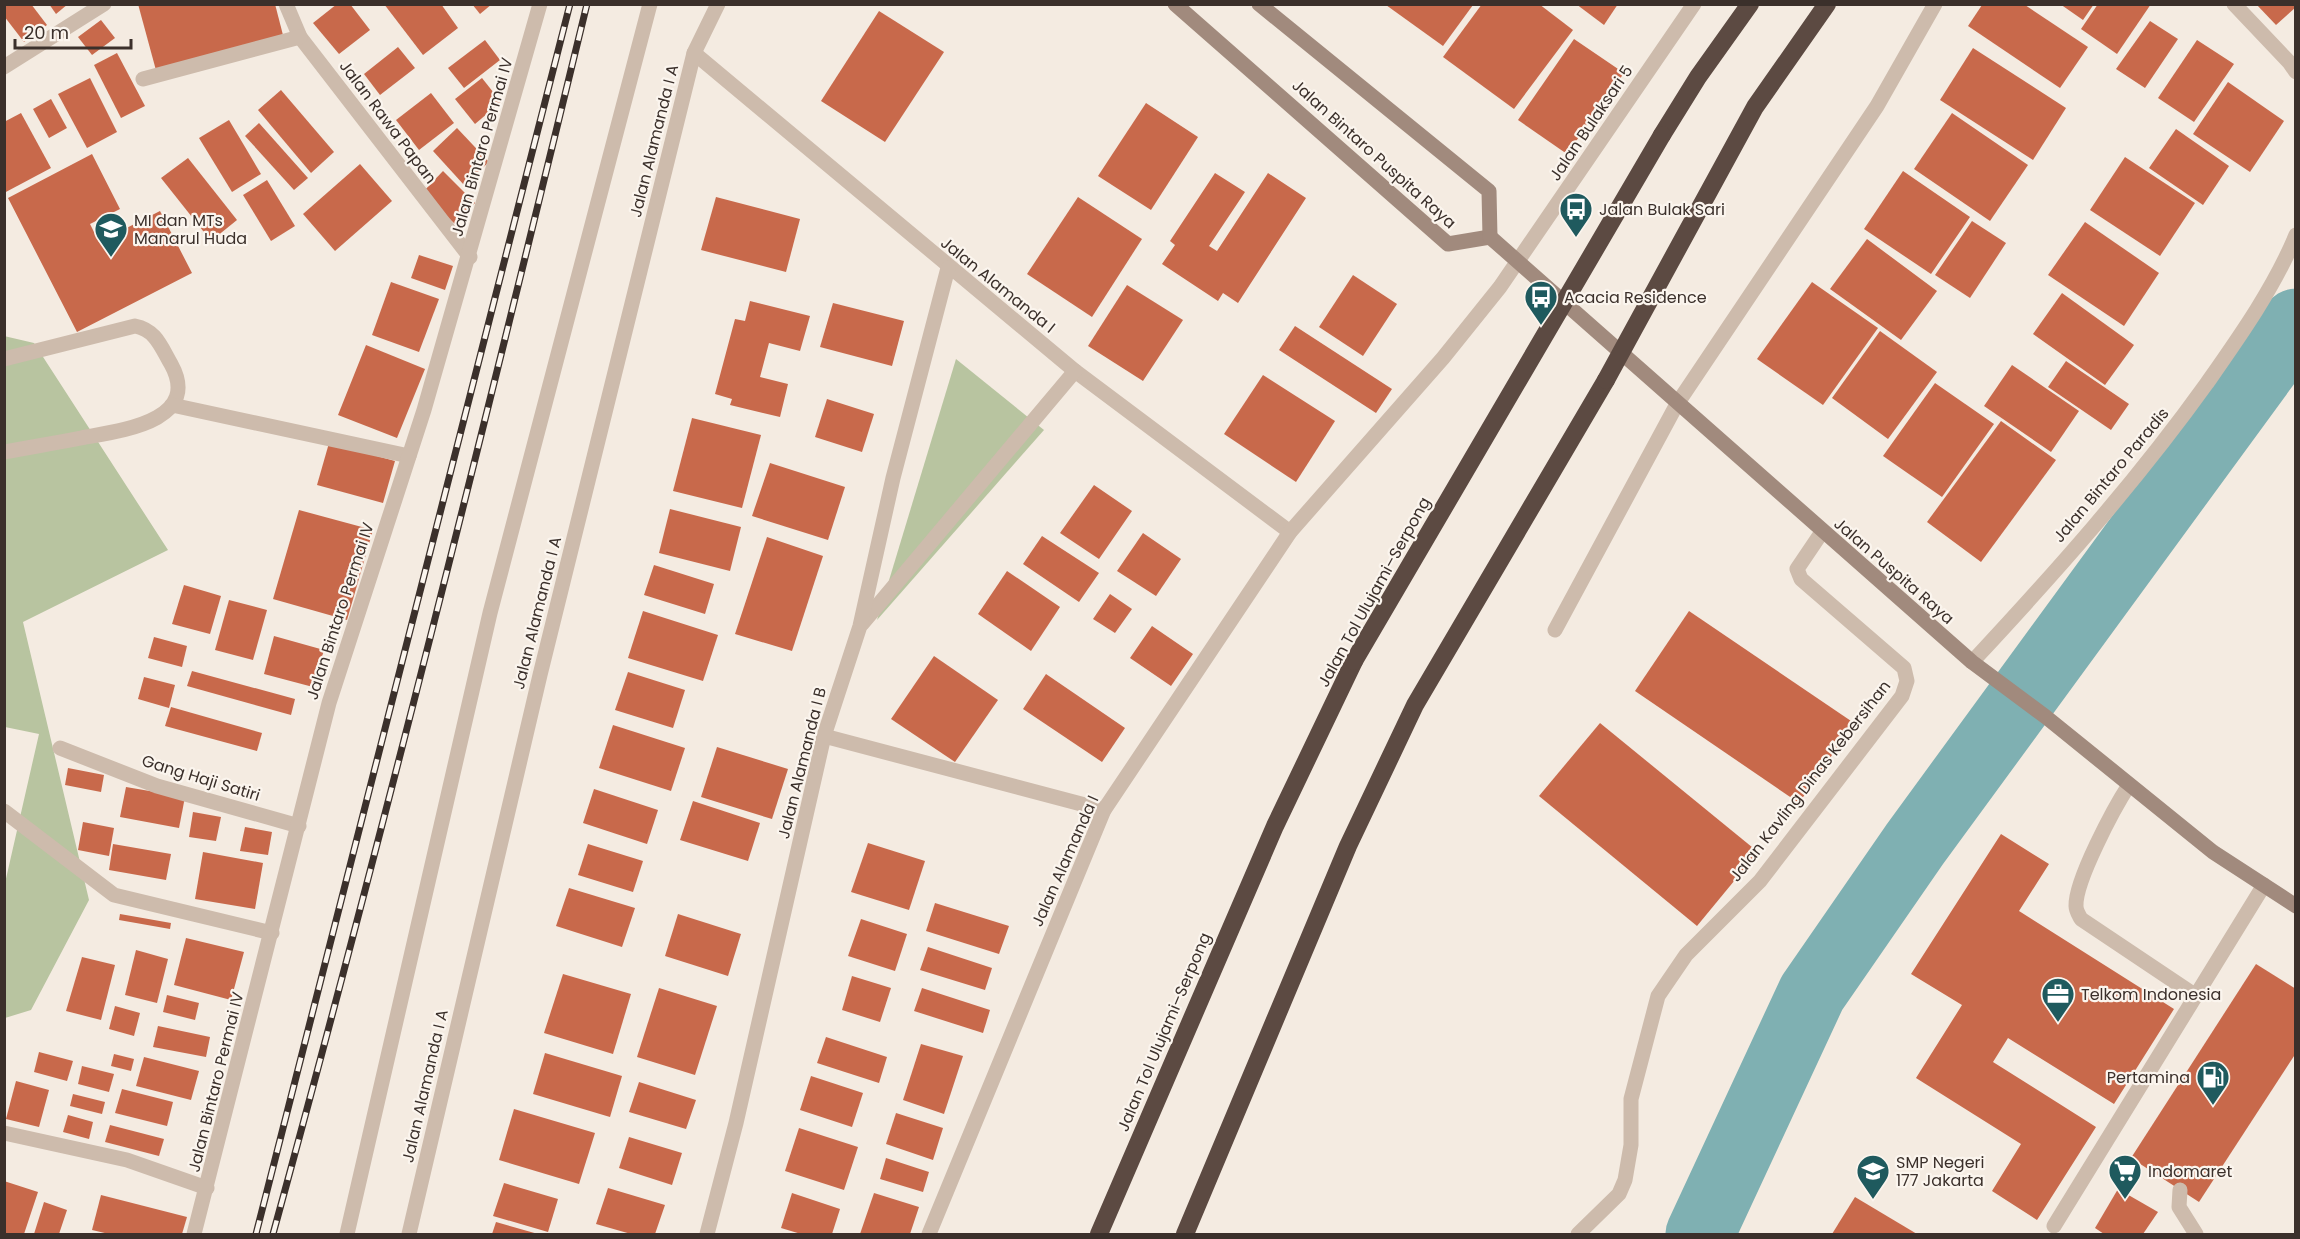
<svg xmlns="http://www.w3.org/2000/svg" width="2300" height="1239" font-family="Poppins,sans-serif">
  <rect width="100%" height="100%" fill="#f4ebe1"/>
  <!-- green -->
  <g fill="#b8c4a0">
    <polygon points="4,336 34,343 168,550 23,622 89,900 31,1010 5,1018 5,883 39,734 5,727"/>
    <polygon points="956,359 1044,430 877,620"/>
  </g>
  <g fill="none" stroke-linecap="round" stroke-linejoin="round">
    <!-- river -->
    <polyline stroke="#7fb0b2" stroke-width="69" points="1700,1234 1812,993 1915,844 2296,323"/>
  </g>
  <!-- building -->
  <g fill="#c8694b">
    <polygon points="4,4 31,4 47,25 24,42 4,16"/>
    <polygon points="49,4 68,4 56,14"/>
    <polygon points="138,4 275,4 284,39 157,74"/>
    <polygon points="337,4 350,4 370,30 339,54 313,23"/>
    <polygon points="384,4 441,4 458,28 423,55"/>
    <polygon points="472,4 492,4 480,14"/>
    <polygon points="1482,4 1539,4 1573,30 1514,109 1443,57"/>
    <polygon points="1576,4 1618,4 1604,25"/>
    <polygon points="2060,4 2094,4 2083,20"/>
    <polygon points="2098,4 2151,4 2117,54 2081,29"/>
    <polygon points="2256,4 2296,4 2296,7 2276,25"/>
    <polygon points="1386,5 1473,5 1443,46"/>
    <polygon points="1982,5 2025,5 2088,47 2060,88 1968,26"/>
    <polygon points="879,11 944,52 885,142 821,101"/>
    <polygon points="101,20 115,38 92,55 78,37"/>
    <polygon points="2150,21 2178,39 2145,88 2116,69"/>
    <polygon points="1574,39 1624,73 1567,154 1518,120"/>
    <polygon points="485,40 500,60 464,88 448,68"/>
    <polygon points="2197,40 2234,64 2194,122 2158,98"/>
    <polygon points="398,47 415,68 380,95 364,74"/>
    <polygon points="1973,48 2066,108 2033,160 1940,100"/>
    <polygon points="117,53 145,106 121,118 94,65"/>
    <polygon points="90,78 117,132 87,148 58,94"/>
    <polygon points="482,78 501,102 475,124 455,99"/>
    <polygon points="2228,82 2284,121 2250,172 2193,134"/>
    <polygon points="281,90 334,152 311,173 258,110"/>
    <polygon points="431,93 454,123 419,150 396,120"/>
    <polygon points="51,99 67,128 49,138 33,109"/>
    <polygon points="1146,103 1198,137 1151,210 1098,176"/>
    <polygon points="21,113 51,168 4,193 4,122"/>
    <polygon points="1952,113 2028,165 1990,221 1914,169"/>
    <polygon points="229,120 261,174 232,192 199,138"/>
    <polygon points="259,123 308,178 294,190 245,136"/>
    <polygon points="457,128 489,162 464,185 433,151"/>
    <polygon points="2176,129 2229,166 2203,205 2149,168"/>
    <polygon points="92,154 120,209 90,224 99,242 160,211 192,273 77,332 8,198"/>
    <polygon points="2125,157 2195,203 2160,256 2090,210"/>
    <polygon points="188,158 237,220 211,241 161,178"/>
    <polygon points="360,164 392,201 335,251 303,214"/>
    <polygon points="443,171 475,203 455,224 422,193"/>
    <polygon points="1903,171 1970,217 1931,274 1864,229"/>
    <polygon points="1215,173 1245,192 1209,246 1217,251 1268,173 1306,198 1238,303 1223,293 1218,301 1162,264 1175,245 1170,241"/>
    <polygon points="267,180 295,226 271,241 243,195"/>
    <polygon points="716,197 800,219 786,272 701,250"/>
    <polygon points="1078,197 1142,239 1092,317 1027,274"/>
    <polygon points="1972,221 2006,243 1970,298 1935,275"/>
    <polygon points="2085,222 2159,273 2124,326 2048,275"/>
    <polygon points="1867,239 1937,291 1901,340 1830,289"/>
    <polygon points="419,255 453,266 445,290 411,278"/>
    <polygon points="1353,275 1397,304 1363,356 1319,327"/>
    <polygon points="391,282 439,299 419,352 372,335"/>
    <polygon points="1812,282 1878,328 1823,405 1757,359"/>
    <polygon points="1127,285 1183,320 1143,381 1088,346"/>
    <polygon points="2062,293 2134,345 2105,385 2033,334"/>
    <polygon points="750,301 810,316 800,351 769,343 760,377 788,384 780,417 730,405 732,399 715,394 735,319 745,321"/>
    <polygon points="833,303 904,321 892,366 820,347"/>
    <polygon points="1295,326 1392,389 1376,413 1279,350"/>
    <polygon points="1880,331 1937,372 1888,439 1832,398"/>
    <polygon points="366,345 425,369 397,438 338,415"/>
    <polygon points="2066,361 2129,404 2111,430 2048,387"/>
    <polygon points="2012,365 2079,411 2051,452 1984,406"/>
    <polygon points="1263,375 1335,421 1296,482 1224,434"/>
    <polygon points="1935,383 1994,424 1942,497 1883,456"/>
    <polygon points="827,399 874,414 862,452 815,437"/>
    <polygon points="692,418 761,435 742,508 673,491"/>
    <polygon points="2001,421 2056,460 1981,562 1927,522"/>
    <polygon points="329,443 395,461 383,503 317,485"/>
    <polygon points="770,463 845,487 828,540 752,516"/>
    <polygon points="1094,485 1132,511 1099,559 1060,533"/>
    <polygon points="670,509 741,527 730,571 659,553"/>
    <polygon points="299,510 373,530 347,620 273,599"/>
    <polygon points="1143,533 1181,559 1156,596 1117,571"/>
    <polygon points="1042,536 1099,573 1079,602 1023,564"/>
    <polygon points="767,537 823,556 792,651 735,634"/>
    <polygon points="654,565 714,584 705,614 644,595"/>
    <polygon points="1007,571 1060,607 1031,651 978,614"/>
    <polygon points="184,585 221,596 210,634 172,624"/>
    <polygon points="1110,594 1132,609 1115,633 1093,619"/>
    <polygon points="229,600 267,610 253,660 215,650"/>
    <polygon points="643,611 718,635 703,681 628,658"/>
    <polygon points="1689,611 1854,723 1799,803 1635,691"/>
    <polygon points="1152,626 1193,654 1171,686 1130,658"/>
    <polygon points="274,636 324,650 313,687 264,674"/>
    <polygon points="154,637 187,646 182,667 148,658"/>
    <polygon points="934,656 998,700 955,762 891,719"/>
    <polygon points="192,671 295,699 291,715 187,686"/>
    <polygon points="628,672 685,690 673,728 615,710"/>
    <polygon points="1046,674 1125,728 1102,762 1023,709"/>
    <polygon points="144,677 175,685 169,708 138,699"/>
    <polygon points="171,707 262,733 257,751 165,726"/>
    <polygon points="1600,723 1758,852 1697,926 1539,796"/>
    <polygon points="613,725 685,748 671,791 599,768"/>
    <polygon points="717,747 788,769 772,819 701,797"/>
    <polygon points="68,768 104,775 101,792 65,785"/>
    <polygon points="126,787 185,797 179,828 120,817"/>
    <polygon points="594,789 658,810 647,844 583,823"/>
    <polygon points="693,801 760,823 748,861 680,840"/>
    <polygon points="193,812 221,817 216,841 189,837"/>
    <polygon points="83,822 114,828 109,856 78,850"/>
    <polygon points="245,827 272,832 268,855 240,851"/>
    <polygon points="2001,834 2049,864 2019,911 2174,1009 2114,1104 2008,1038 1993,1062 2096,1127 2037,1220 1992,1191 2021,1144 1916,1078 1962,1005 1911,974"/>
    <polygon points="868,843 925,861 909,910 851,892"/>
    <polygon points="113,844 171,854 166,880 109,870"/>
    <polygon points="588,844 643,861 633,892 578,875"/>
    <polygon points="203,852 263,863 255,909 195,899"/>
    <polygon points="569,888 635,908 622,947 556,926"/>
    <polygon points="935,903 1009,926 999,954 926,931"/>
    <polygon points="120,914 171,923 170,929 119,920"/>
    <polygon points="678,914 741,934 728,976 665,956"/>
    <polygon points="861,919 907,934 895,971 848,956"/>
    <polygon points="186,938 244,952 231,1000 174,985"/>
    <polygon points="928,947 992,968 985,990 920,970"/>
    <polygon points="136,950 168,959 157,1003 125,995"/>
    <polygon points="82,957 115,965 101,1020 66,1011"/>
    <polygon points="2256,964 2296,989 2296,1053 2199,1202 2131,1158"/>
    <polygon points="563,974 631,994 613,1054 544,1033"/>
    <polygon points="852,976 891,988 880,1022 842,1010"/>
    <polygon points="659,988 717,1006 695,1075 637,1057"/>
    <polygon points="922,988 990,1010 983,1033 914,1011"/>
    <polygon points="167,995 199,1003 195,1020 163,1012"/>
    <polygon points="115,1006 140,1013 134,1036 109,1029"/>
    <polygon points="158,1026 210,1037 206,1057 153,1047"/>
    <polygon points="826,1037 887,1057 879,1083 817,1063"/>
    <polygon points="921,1044 963,1056 944,1114 903,1100"/>
    <polygon points="39,1052 73,1061 67,1081 34,1072"/>
    <polygon points="545,1053 622,1076 610,1117 533,1094"/>
    <polygon points="114,1054 134,1059 131,1071 111,1066"/>
    <polygon points="144,1057 199,1071 191,1100 136,1086"/>
    <polygon points="82,1066 114,1074 109,1092 78,1084"/>
    <polygon points="811,1076 863,1093 852,1127 800,1110"/>
    <polygon points="16,1081 49,1090 39,1127 6,1119"/>
    <polygon points="639,1082 696,1100 686,1129 629,1112"/>
    <polygon points="122,1089 173,1102 167,1126 115,1113"/>
    <polygon points="73,1094 105,1102 102,1114 70,1106"/>
    <polygon points="514,1109 595,1133 579,1184 499,1160"/>
    <polygon points="896,1113 943,1128 933,1160 886,1144"/>
    <polygon points="68,1115 93,1122 89,1139 63,1132"/>
    <polygon points="110,1125 164,1139 159,1156 105,1142"/>
    <polygon points="799,1128 858,1147 844,1190 785,1171"/>
    <polygon points="629,1137 682,1153 672,1185 619,1168"/>
    <polygon points="886,1158 929,1172 923,1192 880,1179"/>
    <polygon points="4,1181 38,1192 24,1234 4,1234"/>
    <polygon points="504,1183 558,1199 548,1232 493,1216"/>
    <polygon points="608,1188 665,1205 655,1234 631,1234 596,1224"/>
    <polygon points="2118,1189 2158,1212 2143,1234 2104,1234 2095,1228"/>
    <polygon points="792,1193 840,1209 832,1234 801,1234 781,1228"/>
    <polygon points="874,1193 919,1207 910,1234 860,1234"/>
    <polygon points="101,1195 187,1217 182,1234 109,1234 92,1230"/>
    <polygon points="1855,1197 1917,1234 1832,1234"/>
    <polygon points="44,1202 67,1210 59,1234 34,1234"/>
    <polygon points="496,1222 538,1234 492,1234"/>
  </g>
  <g fill="none" stroke-linecap="round" stroke-linejoin="round">
    <!-- service -->
    <g stroke="#cdbbac" stroke-width="15">
      <path d="M 2129,785 C 2114,808 2075,881 2076,906 C 2076,911 2079,915 2081,919 L 2196,996"/>
      <polyline points="2180,1190 2179,1207 2196,1234"/>
      <polyline points="2054,1226 2264,885"/>
      <polyline points="1578,1234 1619,1194 1625,1180 1631,1145 1631,1099 1658,996 1686,955 1760,881 1902,696 1907,681 1904,668 1801,579 1797,569 1822,532"/>
    </g>
    <!-- minor -->
    <g stroke="#cdbbac" stroke-width="15">
      <polyline points="286,4 300,37 470,257"/>
      <polyline points="2234,4 2289,62 2296,72"/>
      <polyline points="694,53 1075,371 1290,532"/>
      <polyline points="4,67 104,4"/>
      <polyline points="143,79 300,37"/>
      <path d="M 4,359 L 135,326 C 156,330 161,347 171,364 C 203,422 118,431 81,438 C 56,443 30,447 4,452"/>
      <polyline points="172,405 409,456"/>
      <polyline points="862,624 1075,371"/>
      <polyline points="1555,630 1677,404 1877,106 1935,4"/>
      <path d="M 1972,662 C 2055,573 2136,482 2207,383 C 2240,336 2274,288 2296,235"/>
      <polyline points="824,736 1104,810"/>
      <polyline points="60,748 157,786 299,826"/>
      <polyline points="4,811 114,895 272,933"/>
      <polyline points="4,1133 127,1160 207,1188"/>
      <polyline points="347,1234 490,613 650,4"/>
      <polyline points="409,1234 540,675 694,53 718,4"/>
      <polyline points="707,1234 736,1123 824,736 860,626 893,478 948,268"/>
      <polyline points="929,1234 1104,810 1290,532 1443,358 1500,287 1694,4"/>
    </g>
    <!-- tertiary -->
    <polyline stroke="#cdbbac" stroke-width="15" points="194,1234 329,703 424,410 540,4"/>
    <!-- secondary -->
    <g stroke="#a18a7d" stroke-width="15">
      <polyline points="1175,4 1448,244 1490,237"/>
      <polyline points="1259,4 1489,191 1490,237"/>
      <polyline points="1490,237 1972,662 2046,717 2213,852 2296,906"/>
    </g>
    <!-- motorway -->
    <g stroke="#5c4a42" stroke-width="18">
      <polyline points="1662,135 1698,77 1750,4"/>
      <polyline points="1099,1234 1275,826 1354,661"/>
      <polyline points="1185,1234 1348,846 1415,705 1606,380"/>
    </g>
    <defs>
      <g id="rail">
        <polyline points="256,1234 570,4"/>
        <path d="M 273,1234 C 385,826 487,416 587,4"/>
      </g>
    </defs>
    <!-- rail casing -->
    <use href="#rail" stroke="#3b302b" stroke-width="7"/>
    <!-- rail -->
    <use href="#rail" stroke="#fbf5ee" stroke-width="4.5" stroke-dasharray="14" stroke-linecap="butt"/>
    <!-- motorway-bridge -->
    <g stroke="#5c4a42" stroke-width="18">
      <polyline points="1606,380 1755,107 1827,4"/>
      <polyline points="1354,661 1662,135"/>
    </g>
  </g>
  <!-- icons -->
  <defs>
    <symbol id="bus-pin" viewBox="-11 -11 22 30"><path d="M0 17L-7.5 6A9.5 9.5 0 1 1 7.5 6Z" fill="#1f5a5e" stroke="#fbf5ee"/><path d="M-5-6H5V4H4V6H2V4H-2V6H-4V4H-5ZM-3.5-4V0h7V-4ZM-3.5 1.2v1.5H-2V1.2ZM2 1.2v1.5H3.5V1.2Z" fill="#fff"/></symbol>
    <symbol id="school-pin" viewBox="-11 -11 22 30"><path d="M0 17L-7.5 6A9.5 9.5 0 1 1 7.5 6Z" fill="#1f5a5e" stroke="#fbf5ee"/><path d="M0-5L7-2L0 1L-7-2ZM-4 1L0 2.5L4 1V4Q0 6-4 4Z" fill="#fff"/></symbol>
    <symbol id="office-pin" viewBox="-11 -11 22 30"><path d="M0 17L-7.5 6A9.5 9.5 0 1 1 7.5 6Z" fill="#1f5a5e" stroke="#fbf5ee"/><path d="M-6-3h4V-5.5h4V-3h4V5H-6ZM-1-4.5V-3h2v-1.5ZM-6 0V1H6V0Z" fill="#fff"/></symbol>
    <symbol id="fuel-pin" viewBox="-11 -11 22 30"><path d="M0 17L-7.5 6A9.5 9.5 0 1 1 7.5 6Z" fill="#1f5a5e" stroke="#fbf5ee"/><path d="M-5.5-6h7V0h2V4h1.3V-2.5L3-4.5l.8-.8L6-3V5H2.5V1h-1V6h-7ZM-4.2-4.7v3.2H.2V-4.7Z" fill="#fff"/></symbol>
    <symbol id="supermarket-pin" viewBox="-11 -11 22 30"><path d="M0 17L-7.5 6A9.5 9.5 0 1 1 7.5 6Z" fill="#1f5a5e" stroke="#fbf5ee"/><path d="M-6-5.5h2.5l.6 2H6L4.5 2H-2.5L-4.4-4H-6ZM-1.5 3.2a1.3 1.3 0 1 0 .1 0ZM3 3.2a1.3 1.3 0 1 0 .1 0Z" fill="#fff"/></symbol>
  </defs>
  <g fill-rule="evenodd">
    <use href="#bus-pin" x="1557" y="190" width="38" height="52"/>
    <use href="#school-pin" x="92" y="210" width="38" height="52"/>
    <use href="#bus-pin" x="1522" y="278" width="38" height="52"/>
    <use href="#office-pin" x="2039" y="975" width="38" height="52"/>
    <use href="#fuel-pin" x="2194" y="1058" width="38" height="52"/>
    <use href="#school-pin" x="1854" y="1152" width="38" height="52"/>
    <use href="#supermarket-pin" x="2106" y="1152" width="38" height="52"/>
  </g>
  <g text-anchor="middle" dominant-baseline="central" stroke-width="4.5" stroke-linejoin="round" paint-order="stroke">
    <!-- street labels -->
    <g font-size="16" fill="#3b302b" stroke="#fbf5ee">
      <text transform="translate(388 122) rotate(53)">Jalan Rawa Papan</text>
      <text transform="translate(1591 123) rotate(-56)">Jalan Bulaksari 5</text>
      <text transform="translate(654 141) rotate(-76)">Jalan Alamanda I A</text>
      <text transform="translate(482 147) rotate(-74)">Jalan Bintaro Permai IV</text>
      <text transform="translate(1374 154) rotate(42)">Jalan Bintaro Puspita Raya</text>
      <text transform="translate(998 285) rotate(39)">Jalan Alamanda I</text>
      <text transform="translate(2111 475) rotate(-50)">Jalan Bintaro Paradis</text>
      <text transform="translate(1894 571) rotate(41)">Jalan Puspita Raya</text>
      <text transform="translate(1374 592) rotate(-61)">Jalan Tol Ulujami–Serpong</text>
      <text transform="translate(340 611) rotate(-72)">Jalan Bintaro Permai IV</text>
      <text transform="translate(537 613) rotate(-76)">Jalan Alamanda I A</text>
      <text transform="translate(802 763) rotate(-76)">Jalan Alamanda I B</text>
      <text transform="translate(201 778) rotate(17)">Gang Haji Satiri</text>
      <text transform="translate(1810 781) rotate(-52)">Jalan Kavling Dinas Kebersihan</text>
      <text transform="translate(1065 861) rotate(-66)">Jalan Alamanda I</text>
      <text transform="translate(1164 1032) rotate(-67)">Jalan Tol Ulujami–Serpong</text>
      <text transform="translate(216 1082) rotate(-76)">Jalan Bintaro Permai IV</text>
      <text transform="translate(425 1086) rotate(-77)">Jalan Alamanda I A</text>
    </g>
    <!-- poi labels -->
    <g font-size="16" fill="#3b302b" stroke="#fbf5ee" text-anchor="start">
      <text x="1599" y="209">Jalan Bulak Sari</text>
      <text x="134" y="220">MI dan MTs<tspan x="134" dy="18">Manarul Huda</tspan></text>
      <text x="1564" y="297">Acacia Residence</text>
      <text x="2081" y="994">Telkom Indonesia</text>
      <text x="2190" y="1077" text-anchor="end">Pertamina</text>
      <text x="1896" y="1162">SMP Negeri<tspan x="1896" dy="18">177 Jakarta</tspan></text>
      <text x="2148" y="1171">Indomaret</text>
    </g>
  </g>
  <!-- border -->
  <rect width="2300" height="1239" fill="none" stroke="#3b302b" stroke-width="12"/>
  <!-- scale -->
  <path d="M15 39v9h116v-9" fill="none" stroke="#3b302b" stroke-width="3"/>
  <text x="24" y="39" font-size="18" fill="#3b302b" stroke="#fbf5ee" stroke-width="4.5" paint-order="stroke">20 m</text>
</svg>
